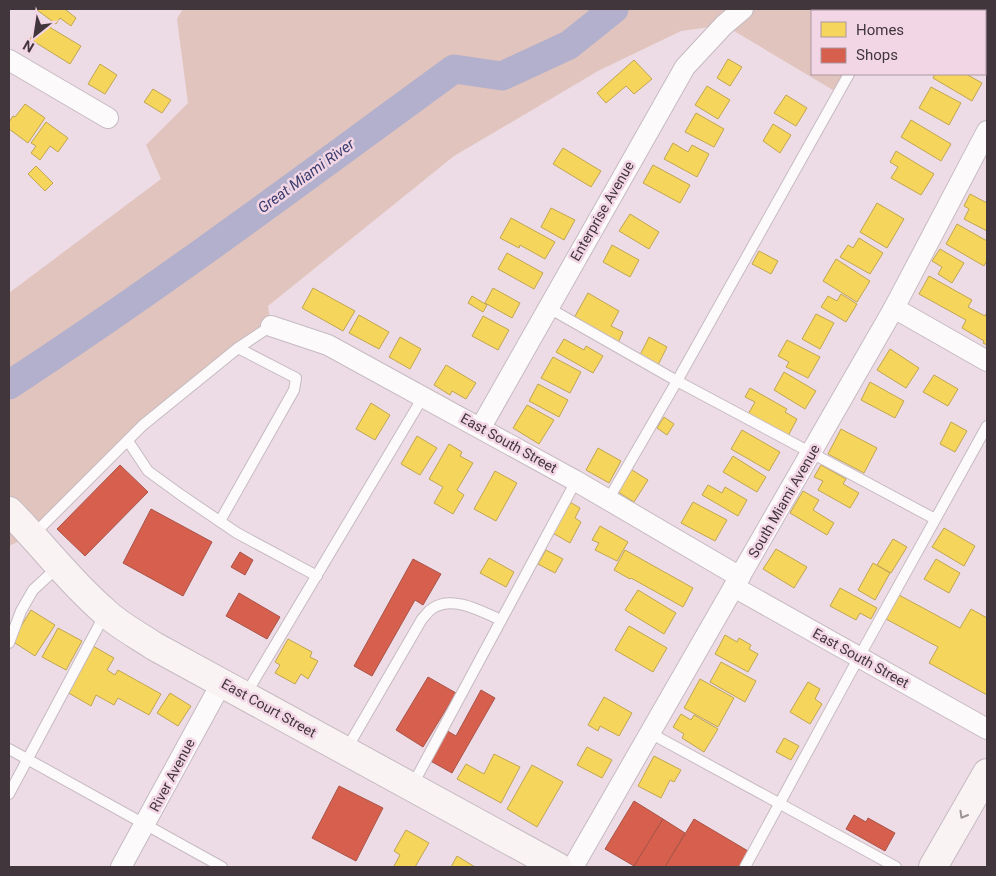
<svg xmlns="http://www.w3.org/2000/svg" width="996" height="876" font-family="Roboto,sans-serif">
  <rect width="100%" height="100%" fill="#eddce5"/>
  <!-- green -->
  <polygon fill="#e0c4bd" points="183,9 886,9 885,11 812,11 812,74 849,74 838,93 724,25 681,31 598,71 454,156 268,306 271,326 143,425 33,535 9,546 9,293 161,179 146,145 188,103 177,19"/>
  <!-- homes -->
  <g fill="#f6d55c" stroke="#c0a552">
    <polygon points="38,9 67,9 66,10 76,18 71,26 60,18 56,24 37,10"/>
    <polygon points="977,9 981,9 987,12 987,39 985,38 985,11 976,11"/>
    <polygon points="41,22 81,46 70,64 30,39"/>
    <polygon points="728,59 742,67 730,86 717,78"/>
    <polygon points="634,60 652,79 634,94 626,86 606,103 597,93"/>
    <polygon points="100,64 117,75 105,94 88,84"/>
    <polygon points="935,74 966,74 982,83 972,101 933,78"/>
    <polygon points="707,86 730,100 718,119 695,105"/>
    <polygon points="931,87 961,103 949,125 919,108"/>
    <polygon points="153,89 171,100 162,113 144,102"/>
    <polygon points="786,95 807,108 796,126 774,113"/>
    <polygon points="25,104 45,118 28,143 9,129 9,122 13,116 15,117"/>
    <polygon points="696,113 724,129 714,147 685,132"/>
    <polygon points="911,120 951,144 941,161 901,137"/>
    <polygon points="46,122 68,138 58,152 50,146 40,160 31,153 36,146 31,143"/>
    <polygon points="773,124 791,135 780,153 763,141"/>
    <polygon points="673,143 688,152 692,145 709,154 697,177 664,159"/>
    <polygon points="563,148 601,171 591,187 553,164"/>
    <polygon points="896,151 934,174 921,195 891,178 898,167 890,162"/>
    <polygon points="653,165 690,185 680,203 643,183"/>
    <polygon points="36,166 53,183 45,191 28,174"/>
    <polygon points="970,194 987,203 987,231 964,219 969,209 964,206"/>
    <polygon points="877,203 904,219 887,248 860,232"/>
    <polygon points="551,208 575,220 564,240 541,227"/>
    <polygon points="630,214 659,232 649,249 619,231"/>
    <polygon points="511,218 555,242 545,259 520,245 519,248 500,238"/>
    <polygon points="957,224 987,241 987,260 984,266 946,244"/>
    <polygon points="859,238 883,253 870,274 840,257 848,245 853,248"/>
    <polygon points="612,245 639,260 630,277 603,262"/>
    <polygon points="940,249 964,263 952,283 938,274 942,267 932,261"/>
    <polygon points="759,251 778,261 771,274 752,264"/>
    <polygon points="507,253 543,273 534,289 498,269"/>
    <polygon points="836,259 870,281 857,302 823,281"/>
    <polygon points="929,276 972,300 968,307 985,316 987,312 987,345 983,343 984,341 962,328 966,320 919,294"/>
    <polygon points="313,288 355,311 343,331 302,308"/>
    <polygon points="493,288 520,303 512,318 485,303"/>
    <polygon points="588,293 619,311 611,326 623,332 618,343 574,318"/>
    <polygon points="841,294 857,304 846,322 821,307 828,296 837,301"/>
    <polygon points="472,296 487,305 483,312 468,303"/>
    <polygon points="816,314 834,323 820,349 802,339"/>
    <polygon points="359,315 389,332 379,349 349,333"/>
    <polygon points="483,316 509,330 498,350 472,336"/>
    <polygon points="400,337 421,349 410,369 389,357"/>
    <polygon points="649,337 667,347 658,365 640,355"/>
    <polygon points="564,339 584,350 586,346 603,356 593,373 556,352"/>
    <polygon points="787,340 820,357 808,378 786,367 789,362 778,356"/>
    <polygon points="890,349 919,368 906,388 877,370"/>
    <polygon points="553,357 581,372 570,393 541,378"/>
    <polygon points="446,365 476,383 466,399 452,391 450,395 434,385"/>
    <polygon points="784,372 816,391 805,409 774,390"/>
    <polygon points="934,375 958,389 948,406 923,392"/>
    <polygon points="870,382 904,401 895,418 861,400"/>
    <polygon points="538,384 568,400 559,417 529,401"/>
    <polygon points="750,388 787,409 785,412 797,419 787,438 747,416 755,402 745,397"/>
    <polygon points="371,403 390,415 375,440 356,429"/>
    <polygon points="527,405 554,420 539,444 513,428"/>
    <polygon points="664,417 674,424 667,435 657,428"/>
    <polygon points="951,422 967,431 955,452 940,444"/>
    <polygon points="841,429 877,448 864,473 828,454"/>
    <polygon points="742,430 780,452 769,471 731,449"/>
    <polygon points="417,436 437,448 420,475 401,464"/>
    <polygon points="449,444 462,452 460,456 473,463 457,490 464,495 453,514 434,503 443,487 429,479"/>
    <polygon points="598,448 621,461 609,483 586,470"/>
    <polygon points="733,456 766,477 757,492 723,472"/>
    <polygon points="821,465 846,479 843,484 859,493 850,508 818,490 823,481 814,477"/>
    <polygon points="629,468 648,480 634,502 615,490"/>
    <polygon points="495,471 517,483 496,521 474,509"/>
    <polygon points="708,485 722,493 725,487 747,500 738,516 702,495"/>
    <polygon points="803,491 819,500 813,510 834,523 827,535 790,513"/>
    <polygon points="568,501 580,508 575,518 581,522 570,543 551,532"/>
    <polygon points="693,502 727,520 715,541 681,523"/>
    <polygon points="600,526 628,542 617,561 595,550 599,543 592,540"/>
    <polygon points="944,528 975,546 964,566 932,547"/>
    <polygon points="893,539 907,547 891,573 877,565"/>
    <polygon points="776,549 807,567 794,588 763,569"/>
    <polygon points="546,550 563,559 555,573 538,564"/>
    <polygon points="625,550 693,588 683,607 631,578 630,579 614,570"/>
    <polygon points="489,558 514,572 506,587 480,573"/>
    <polygon points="936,559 960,573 949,593 924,579"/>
    <polygon points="873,563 890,573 875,600 858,590"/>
    <polygon points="840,588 877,608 871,619 860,613 856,620 830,606"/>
    <polygon points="638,590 676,613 664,634 625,610"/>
    <polygon points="899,595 960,628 971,609 987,618 987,695 929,663 938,647 886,619"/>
    <polygon points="31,610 55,625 35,656 12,641"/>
    <polygon points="629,626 667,648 653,672 615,650"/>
    <polygon points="58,628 82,641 66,670 42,657"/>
    <polygon points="725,635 737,642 739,638 751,645 749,649 758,654 748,672 715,654"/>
    <polygon points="288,639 312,652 310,657 318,661 308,679 301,674 295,684 275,673 280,665 275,662"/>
    <polygon points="93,646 114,658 107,670 115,675 118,670 161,694 149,715 118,698 114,705 96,695 91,706 67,692"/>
    <polygon points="721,662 756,681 745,702 710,682"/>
    <polygon points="700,679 734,698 718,727 684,708"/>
    <polygon points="808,682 820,689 815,699 822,704 810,724 790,712"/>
    <polygon points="170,693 191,706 178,726 157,713"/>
    <polygon points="604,697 632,713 619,736 600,726 598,731 588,725"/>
    <polygon points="681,714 691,720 694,715 718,729 704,752 682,738 684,734 673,727"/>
    <polygon points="784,738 799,746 791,760 776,752"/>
    <polygon points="587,747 612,760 602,778 577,765"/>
    <polygon points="494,754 520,767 501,803 457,779 466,764 484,774"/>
    <polygon points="654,756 681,770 674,782 670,780 661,798 638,786"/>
    <polygon points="532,765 563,782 537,827 507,809"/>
    <polygon points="406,830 429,843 415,867 397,867 394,866 400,855 394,851"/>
    <polygon points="457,856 475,867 451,867"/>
  </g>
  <!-- shops -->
  <g fill="#d6604d" stroke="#a95348">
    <polygon points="120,465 148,492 85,556 57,529"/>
    <polygon points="151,509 212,542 183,596 123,563"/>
    <polygon points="240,552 253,560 245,575 231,567"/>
    <polygon points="413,559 441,574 423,605 415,600 372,676 354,666"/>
    <polygon points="239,593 280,617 267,639 226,616"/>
    <polygon points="428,677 456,693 423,747 396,730"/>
    <polygon points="481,690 495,698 452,773 427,759 444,729 456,736"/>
    <polygon points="339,786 383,808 356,861 312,838"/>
    <polygon points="634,801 663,819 634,866 605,849"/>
    <polygon points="854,815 866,822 868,818 895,833 885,851 846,829"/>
    <polygon points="663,819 685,833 665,867 637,867 634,866"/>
    <polygon points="694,819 748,851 739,867 665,867"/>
  </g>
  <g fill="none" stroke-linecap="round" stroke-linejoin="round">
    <!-- river -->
    <path stroke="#b2b0cc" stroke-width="29" d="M 9,385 C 161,286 307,176 454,69 L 502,76 L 569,45 L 614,9"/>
    <defs>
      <g id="service">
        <polyline points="884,11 886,9"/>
        <polyline points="547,307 677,381 935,519"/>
        <polyline points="128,441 148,471 181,495 237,533 317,576"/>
        <polyline points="608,500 677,381 849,74"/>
        <polyline points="220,521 294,390 296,378 238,348"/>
        <polyline points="34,534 143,425 238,348 271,326"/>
        <polyline points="9,643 21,611 33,590 59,566"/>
        <polyline points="246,694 423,397"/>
        <polyline points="650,733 896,867"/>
        <polyline points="9,749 222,867"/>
        <path d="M 346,750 L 422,619 C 426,615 429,610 433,608 C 454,595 482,612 501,620"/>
        <polyline points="412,786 576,481"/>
        <polyline points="9,794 105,614"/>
        <polyline points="745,867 859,657 987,426"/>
      </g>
      <g id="minor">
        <polyline points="9,60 108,118"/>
        <polyline points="894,308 987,361"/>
        <polyline points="271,326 328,345 576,481 740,577"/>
        <polyline points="481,427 685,67 724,25 743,9"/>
        <polyline points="734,587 987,729"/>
        <polyline points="121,867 222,682"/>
        <polyline points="573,867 894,308 987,131"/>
      </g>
      <g id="secondary">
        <path d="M 9,511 C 42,544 69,581 104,611 C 118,625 138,635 154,646 L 558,867"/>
        <polyline points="933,867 987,773"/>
      </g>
    </defs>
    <!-- service casing -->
    <use href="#service" stroke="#c6bac1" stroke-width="12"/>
    <!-- minor casing -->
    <use href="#minor" stroke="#c6bac1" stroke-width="22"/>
    <!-- secondary casing -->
    <use href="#secondary" stroke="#c6bac1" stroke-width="30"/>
    <!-- service -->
    <use href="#service" stroke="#fcfafb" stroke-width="10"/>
    <!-- minor -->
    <use href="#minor" stroke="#fcfafb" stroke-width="20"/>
    <!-- secondary -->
    <use href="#secondary" stroke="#f9f3f4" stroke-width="28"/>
  </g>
  <!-- one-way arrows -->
  <defs><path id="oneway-chevron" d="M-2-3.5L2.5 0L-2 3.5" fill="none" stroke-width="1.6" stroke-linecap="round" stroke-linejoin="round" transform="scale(1.25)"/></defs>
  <use stroke="#9d9498" href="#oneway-chevron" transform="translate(963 815) rotate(120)"/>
  <g text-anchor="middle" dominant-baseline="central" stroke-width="5" stroke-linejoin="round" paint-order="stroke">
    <!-- street labels -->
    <g font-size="14" fill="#41363c" stroke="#f3d6e5">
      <text transform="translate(602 211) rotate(-60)">Enterprise Avenue</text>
      <text transform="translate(509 443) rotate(29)">East South Street</text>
      <text transform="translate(784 501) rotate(-60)">South Miami Avenue</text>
      <text transform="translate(861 658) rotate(29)">East South Street</text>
      <text transform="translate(269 708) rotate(29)">East Court Street</text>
      <text transform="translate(172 775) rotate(-62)">River Avenue</text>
    </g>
    <!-- water labels -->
    <g font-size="15" font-style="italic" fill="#393d6e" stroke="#f3d6e5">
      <text transform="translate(306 176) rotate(-36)">Great Miami River</text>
    </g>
  </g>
  <!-- border -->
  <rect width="996" height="876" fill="none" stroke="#41363c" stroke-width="20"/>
  <!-- legend -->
  <rect x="811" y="10" width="175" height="65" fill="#f3d6e5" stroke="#ac96a1"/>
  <rect x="821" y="22" width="25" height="15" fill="#f6d55c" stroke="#ac96a1"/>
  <text x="856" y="35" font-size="15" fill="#41363c">Homes</text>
  <rect x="821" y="48" width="25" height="15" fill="#d6604d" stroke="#ac96a1"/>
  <text x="856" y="60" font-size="15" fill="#41363c">Shops</text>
  <!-- north arrow -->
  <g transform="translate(35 35) rotate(210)" stroke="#f3d6e5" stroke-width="4" paint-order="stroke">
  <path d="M0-4L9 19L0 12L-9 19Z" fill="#41363c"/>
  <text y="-8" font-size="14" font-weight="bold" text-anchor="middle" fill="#41363c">N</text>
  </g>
</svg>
